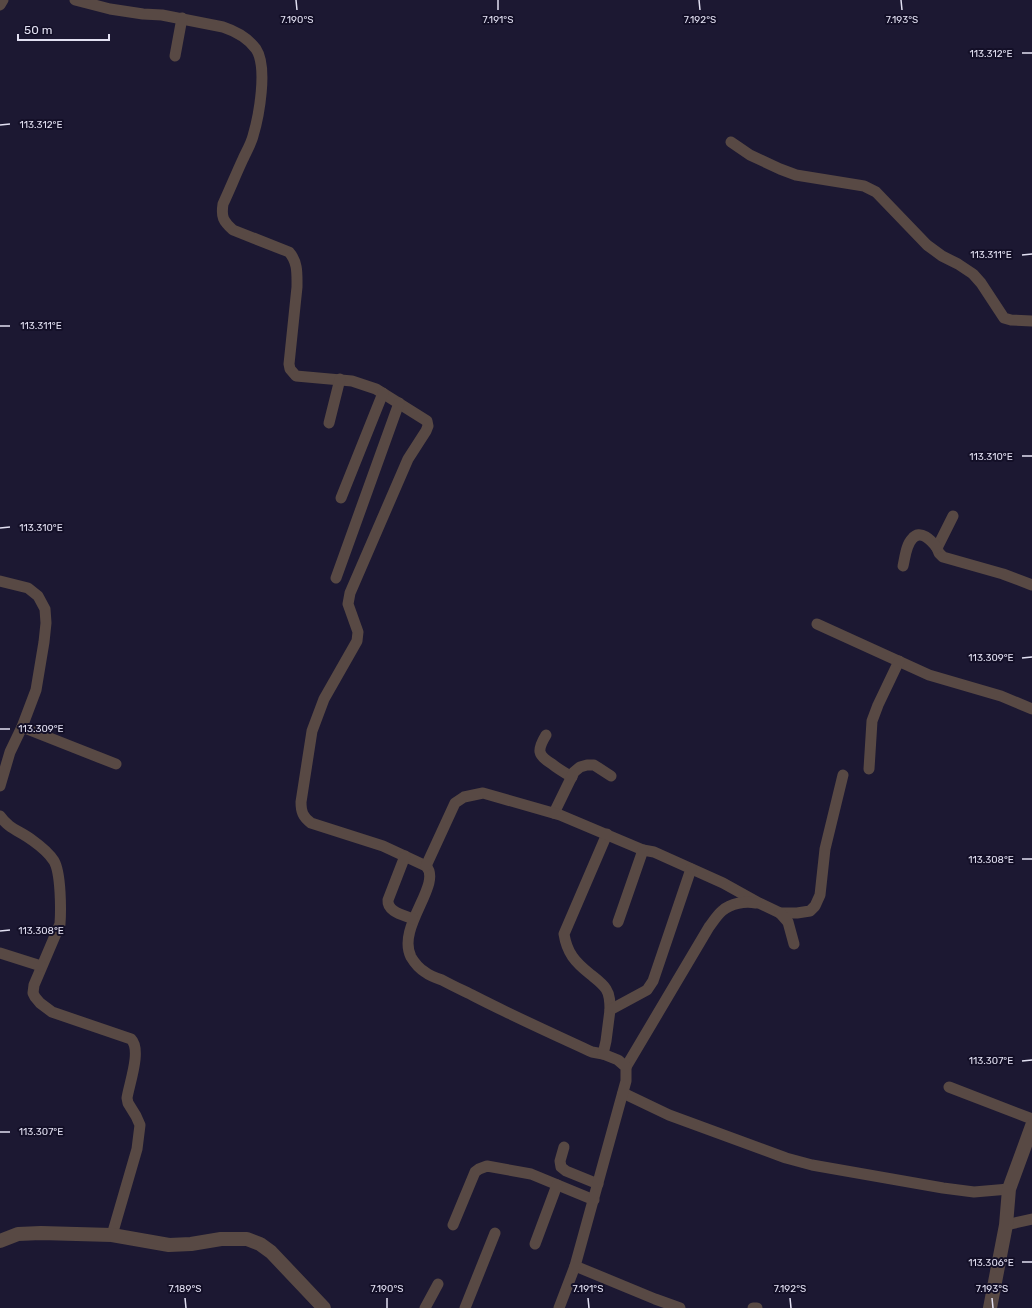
<svg xmlns="http://www.w3.org/2000/svg" width="1032" height="1308" font-family="Rubik,sans-serif">
  <rect width="100%" height="100%" fill="#1c1832"/>
  <g fill="none" stroke-linecap="round" stroke-linejoin="round">
    <!-- minor -->
    <g stroke="#584944" stroke-width="11">
      <path d="M 75,0 L 110,9 L 143,14 L 162,15 L 223,27 C 235,31 248,38 256,49 C 268,67 259,116 253,136 C 251,144 246,152 243,159 C 236,174 230,189 223,204 C 221,217 223,221 233,230 L 289,252 C 298,262 297,274 297,287 L 289,364 L 290,369 L 296,376 L 352,381 L 376,389 L 427,421 L 428,426 L 426,431 L 408,459 L 350,593 L 348,604 L 358,632 L 357,641 L 324,699 L 312,731 L 301,802 C 301,812 303,817 311,823 L 383,846 L 426,866 C 443,884 396,927 411,957 C 414,962 420,969 425,972 C 430,976 436,978 442,980 C 453,986 464,991 474,996 C 513,1016 553,1034 592,1052 L 603,1054"/>
      <polyline points="0,5 3,0"/>
      <polyline points="175,56 182,18"/>
      <polyline points="731,142 750,155 780,169 796,175 864,186 876,192 927,245 942,256 958,264 973,274 981,283 1004,318 1011,320 1032,321"/>
      <polyline points="329,423 340,379"/>
      <polyline points="341,498 383,393"/>
      <polyline points="953,516 937,548 939,553 943,557 1003,574 1032,585"/>
      <path d="M 903,566 C 905,558 906,545 912,539 C 920,528 932,541 937,548"/>
      <polyline points="336,578 399,403"/>
      <polyline points="0,581 28,588 38,596 45,609 46,623 44,642 36,690 22,727 10,752 0,786"/>
      <polyline points="817,624 929,675 1001,696 1032,709"/>
      <polyline points="22,727 116,764"/>
      <path d="M 546,735 C 537,750 537,755 552,764 C 558,769 565,773 572,777"/>
      <polyline points="869,769 872,721 878,705 899,661"/>
      <polyline points="554,813 574,772 580,767 587,765 594,765 611,776"/>
      <path d="M 0,816 C 9,829 20,831 32,840 C 39,845 49,853 54,861 C 61,873 61,910 60,924 L 34,985 L 33,993 L 35,997 L 40,1003 L 52,1012 L 131,1039 C 142,1050 129,1084 127,1098 L 128,1103 L 136,1116 L 140,1125 L 137,1149 L 112,1235"/>
      <path d="M 607,834 L 564,934 C 567,953 575,962 590,974 C 596,979 602,983 606,989 C 610,995 610,1003 610,1010"/>
      <path d="M 405,856 L 388,900 C 387,912 404,915 413,919"/>
      <polyline points="426,866 455,803 464,797 483,793 560,815 643,850 654,852 723,883 759,903 780,913 797,913 810,911 815,906 820,895 825,849 843,775"/>
      <polyline points="780,913 788,922 794,944"/>
      <polyline points="618,922 643,850"/>
      <polyline points="0,953 41,966"/>
      <path d="M 626,1067 L 709,927 C 713,922 717,915 722,911 C 731,903 745,901 756,903"/>
      <polyline points="949,1087 1032,1119"/>
      <polyline points="623,1093 669,1115 786,1158 812,1165 943,1188 974,1192 1009,1189"/>
      <polyline points="564,1147 560,1161 561,1167 566,1171 598,1184"/>
      <polyline points="453,1225 475,1172 479,1169 487,1166 531,1174 594,1200"/>
      <polyline points="1006,1225 1032,1219"/>
      <polyline points="535,1244 557,1185"/>
      <polyline points="575,1266 655,1299 680,1308"/>
      <polyline points="425,1308 438,1284"/>
      <polyline points="465,1308 495,1233"/>
      <polyline points="559,1308 575,1266 626,1081 626,1067 618,1060 603,1054 606,1041 610,1010 647,990 653,981 691,869"/>
      <polyline points="753,1308 757,1308"/>
    </g>
    <!-- tertiary -->
    <g stroke="#584944" stroke-width="14">
      <polyline points="0,1241 18,1234 41,1233 112,1235 169,1245 191,1244 221,1239 247,1239 260,1244 271,1252 324,1308"/>
      <polyline points="990,1308 1006,1225 1009,1189 1032,1126"/>
    </g>
  </g>
  <!-- ticks -->
  <path fill="none" stroke="#e2e0f2" stroke-width="1.5" d="M 296,0 L 297,10M 498,0 L 498,10M 699,0 L 700,10M 901,0 L 902,10M 1022,53 L 1032,53M 0,125 L 10,124M 1022,255 L 1032,254M 0,326 L 10,326M 1022,456 L 1032,456M 0,528 L 10,527M 1022,658 L 1032,657M 0,729 L 10,729M 1022,859 L 1032,859M 0,931 L 10,930M 1022,1061 L 1032,1060M 0,1132 L 10,1132M 1022,1262 L 1032,1262M 185,1298 L 186,1308M 387,1298 L 387,1308M 588,1298 L 589,1308M 790,1298 L 791,1308M 992,1298 L 993,1308"/>
  <g font-size="10" text-anchor="middle" fill="#e2e0f2" stroke="#130f27" stroke-width="4" stroke-linejoin="round" paint-order="stroke">
    <text x="297" y="23">7.190°S</text>
    <text x="498" y="23">7.191°S</text>
    <text x="700" y="23">7.192°S</text>
    <text x="902" y="23">7.193°S</text>
    <text x="991" y="57">113.312°E</text>
    <text x="41" y="128">113.312°E</text>
    <text x="991" y="258">113.311°E</text>
    <text x="41" y="329">113.311°E</text>
    <text x="991" y="460">113.310°E</text>
    <text x="41" y="531">113.310°E</text>
    <text x="991" y="661">113.309°E</text>
    <text x="41" y="732">113.309°E</text>
    <text x="991" y="863">113.308°E</text>
    <text x="41" y="934">113.308°E</text>
    <text x="991" y="1064">113.307°E</text>
    <text x="41" y="1135">113.307°E</text>
    <text x="991" y="1266">113.306°E</text>
    <text x="185" y="1292">7.189°S</text>
    <text x="387" y="1292">7.190°S</text>
    <text x="588" y="1292">7.191°S</text>
    <text x="790" y="1292">7.192°S</text>
    <text x="992" y="1292">7.193°S</text>
  </g>
  <!-- scale -->
  <path d="M18 34v6h91v-6" fill="none" stroke="#e2e0f2" stroke-width="2"/>
  <text x="24" y="34" font-size="12" fill="#e2e0f2" stroke="#130f27" stroke-width="3" paint-order="stroke">50 m</text>
</svg>
